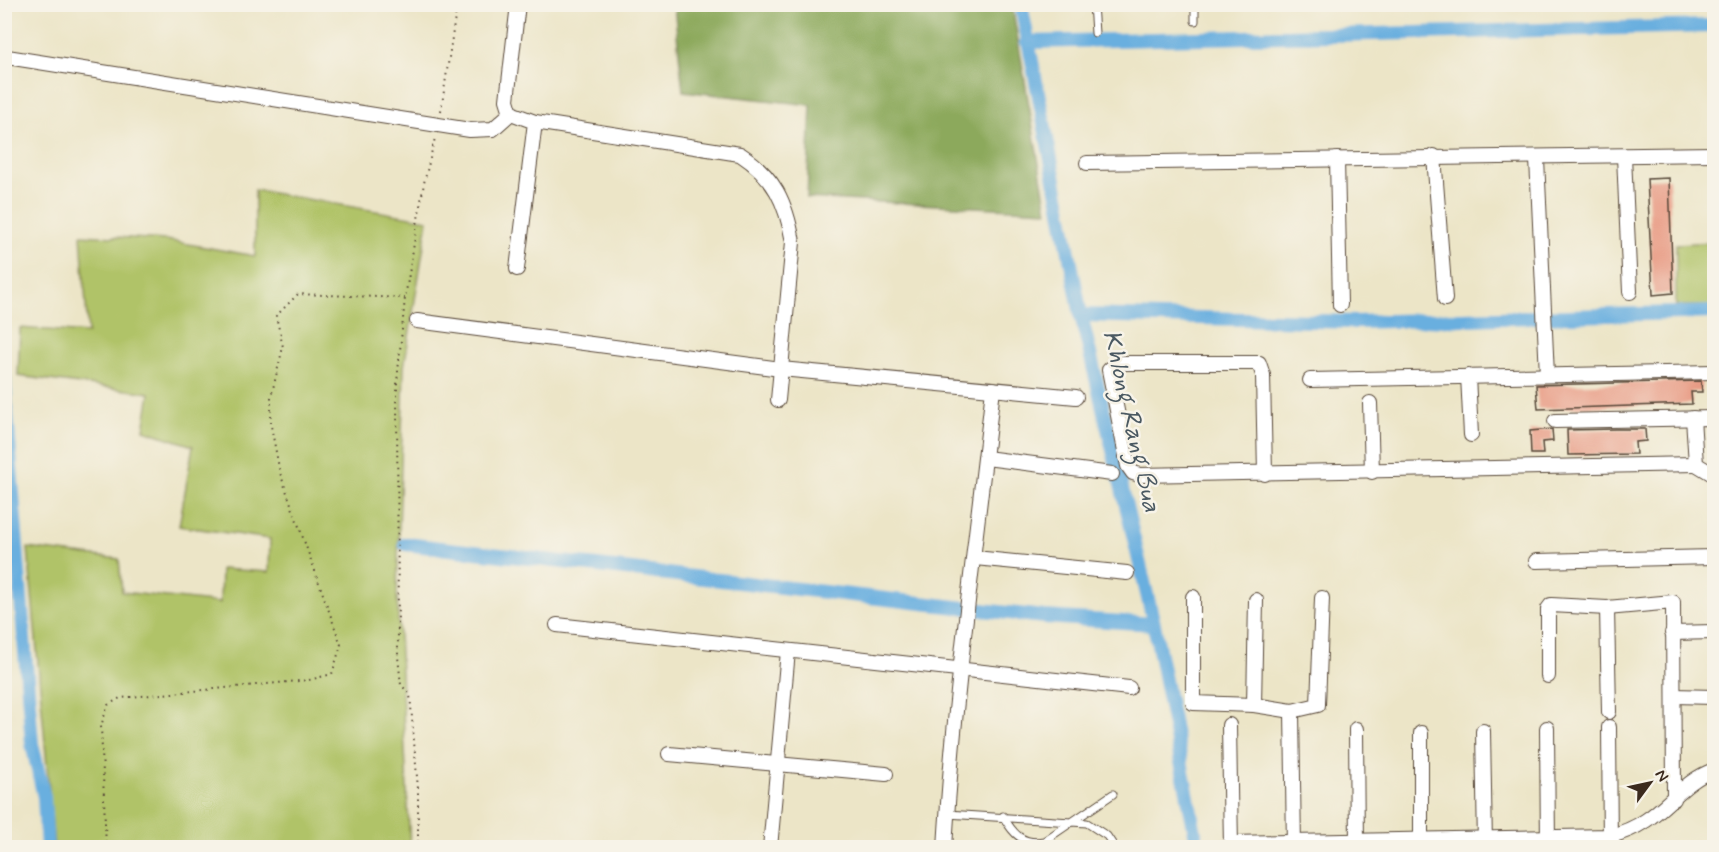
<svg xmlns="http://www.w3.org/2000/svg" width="1719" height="852" font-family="Mynerve,sans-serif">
  <rect width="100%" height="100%" fill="#f7f3e8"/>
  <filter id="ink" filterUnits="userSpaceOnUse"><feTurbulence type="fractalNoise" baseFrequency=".0167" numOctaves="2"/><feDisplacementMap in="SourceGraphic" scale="12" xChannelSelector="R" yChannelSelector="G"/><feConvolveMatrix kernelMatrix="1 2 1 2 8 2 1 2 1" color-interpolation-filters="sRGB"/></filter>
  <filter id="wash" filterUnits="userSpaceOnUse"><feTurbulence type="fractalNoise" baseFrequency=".008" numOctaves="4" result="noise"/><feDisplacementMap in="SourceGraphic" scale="24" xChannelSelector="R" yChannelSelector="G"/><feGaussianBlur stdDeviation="1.35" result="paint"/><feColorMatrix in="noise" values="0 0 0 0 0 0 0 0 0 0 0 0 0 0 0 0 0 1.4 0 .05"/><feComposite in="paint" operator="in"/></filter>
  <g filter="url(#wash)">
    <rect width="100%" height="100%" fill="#ece5c7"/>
    <!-- green -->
    <g fill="#b0c367" stroke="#767642" stroke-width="1.5">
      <polygon points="255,190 428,220 404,367 397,595 410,847 54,847 28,548 119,559 122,592 220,603 221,569 269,572 270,539 179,526 193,446 144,430 150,393 18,376 20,328 88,333 81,235 166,240 255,256"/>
      <polygon points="1714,242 1714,306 1676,306 1676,244"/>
    </g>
    <!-- forest -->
    <polygon fill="#8ca95c" stroke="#646a3d" stroke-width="1.5" points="674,5 1012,5 1047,211 807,198 811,105 683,91"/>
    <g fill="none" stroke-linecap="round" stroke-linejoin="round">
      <!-- canal -->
      <g stroke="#69afdf" stroke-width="14">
        <polyline points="1021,4 1081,315 1154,624 1198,848"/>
        <polyline points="1027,42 1714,26"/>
        <polyline points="1081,315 1356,322 1714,312"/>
        <polyline points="4,375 32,744 44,797 47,848"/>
        <polyline points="405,544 1044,617 1154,624"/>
      </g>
    </g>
    <g id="blocks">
      <!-- building -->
      <g fill="#e7947d">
        <polygon points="1669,178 1673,293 1653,295 1647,179"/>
        <polygon points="1701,381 1702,392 1691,392 1692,404 1538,409 1536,385"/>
        <polygon points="1552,429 1553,441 1542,442 1543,454 1531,454 1530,431"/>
        <polygon points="1616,429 1645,429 1646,441 1635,442 1636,454 1568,455 1567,430"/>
      </g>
    </g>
  </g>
  <g filter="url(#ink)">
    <use href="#blocks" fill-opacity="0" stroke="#564637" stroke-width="1.5"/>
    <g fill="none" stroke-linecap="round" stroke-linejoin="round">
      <defs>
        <g id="lane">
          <polyline points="1093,4 1095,33"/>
          <polyline points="1195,4 1195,21"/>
          <polyline points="947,814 1087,823 1107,836 1115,848"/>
          <path d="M 1003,816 C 1013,834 1023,845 1044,841 L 1113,794"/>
        </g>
        <g id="street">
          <polyline points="7,57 470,130 493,129 511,113"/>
          <path d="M 535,122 L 740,154 C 774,176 786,202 793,242 L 778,400"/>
          <polyline points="1434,156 1445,299"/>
          <polyline points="1624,156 1630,292"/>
          <polyline points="1337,159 1340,305"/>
          <polyline points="1537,159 1547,375"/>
          <polyline points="1087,163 1714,154"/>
          <polyline points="517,269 535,122 511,113 507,100 518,4"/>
          <polyline points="417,321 781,369 1076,397"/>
          <polyline points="1468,376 1471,435"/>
          <polyline points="1310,380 1714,372"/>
          <polyline points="1370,403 1372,472"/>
          <polyline points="1693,418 1696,464 1714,475"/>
          <polyline points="1555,421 1714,418"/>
          <polyline points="986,458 1112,474"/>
          <polyline points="1265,474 1263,375 1259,363 1117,363 1109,370 1128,466 1133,473 1140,475 1696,464"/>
          <polyline points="975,558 1127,573"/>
          <polyline points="1536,561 1714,557"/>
          <polyline points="1193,597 1193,703 1254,705 1292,711 1318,705 1322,598"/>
          <polyline points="1607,608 1609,712"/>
          <polyline points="557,625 1129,688"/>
          <polyline points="1672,633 1714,632"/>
          <polyline points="1548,676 1548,609 1551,605 1607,608 1673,602 1674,799"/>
          <polyline points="1674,696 1714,697"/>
          <polyline points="1254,705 1256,600"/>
          <polyline points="1292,711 1294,848"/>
          <polyline points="1229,725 1231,848"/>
          <polyline points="1609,727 1610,848"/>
          <polyline points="1547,728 1548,848"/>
          <polyline points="1356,729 1357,848"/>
          <polyline points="1483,731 1485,846"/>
          <polyline points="669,754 886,774"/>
          <path d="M 1231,843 L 1610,836 C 1662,824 1674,784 1714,770"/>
          <polyline points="770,848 788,651"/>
          <path d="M 945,848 C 954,694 976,542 993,389"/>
          <polyline points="1421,848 1421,733"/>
        </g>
      </defs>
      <!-- lane casing -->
      <use href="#lane" stroke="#564637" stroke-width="9"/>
      <!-- street casing -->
      <use href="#street" stroke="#564637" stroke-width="16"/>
      <!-- path -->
      <g stroke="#564637" stroke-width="2" stroke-dasharray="1.5 4.5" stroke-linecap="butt">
        <polyline points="441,111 457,4"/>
        <polyline points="106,848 101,726 108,705 120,698 309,680 332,674 341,645 280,473 271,426 271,397 283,347 276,316 298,294 405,298"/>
        <polyline points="418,848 418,789 410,694 401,685 398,657 397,382 405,298 424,183 435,138"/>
      </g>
      <!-- lane -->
      <use href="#lane" stroke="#fff" stroke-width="7"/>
      <!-- street -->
      <use href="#street" stroke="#fff" stroke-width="14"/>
    </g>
  </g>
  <g text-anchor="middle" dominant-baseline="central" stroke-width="5" stroke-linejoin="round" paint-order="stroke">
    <!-- water labels -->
    <g font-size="26" font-style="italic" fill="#4b5962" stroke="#f7f3e8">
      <text transform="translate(1131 421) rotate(77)">Khlong Rang Bua</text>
    </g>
  </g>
  <!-- margin -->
  <rect width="1719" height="852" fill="none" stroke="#f7f3e8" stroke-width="24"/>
  <!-- north arrow -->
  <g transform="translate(1650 783) rotate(57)" stroke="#f7f3e8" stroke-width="4.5" paint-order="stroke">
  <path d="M0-4.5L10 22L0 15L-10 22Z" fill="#3b2a1e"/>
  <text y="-9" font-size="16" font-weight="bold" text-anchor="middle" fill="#3b2a1e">N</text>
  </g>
</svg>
